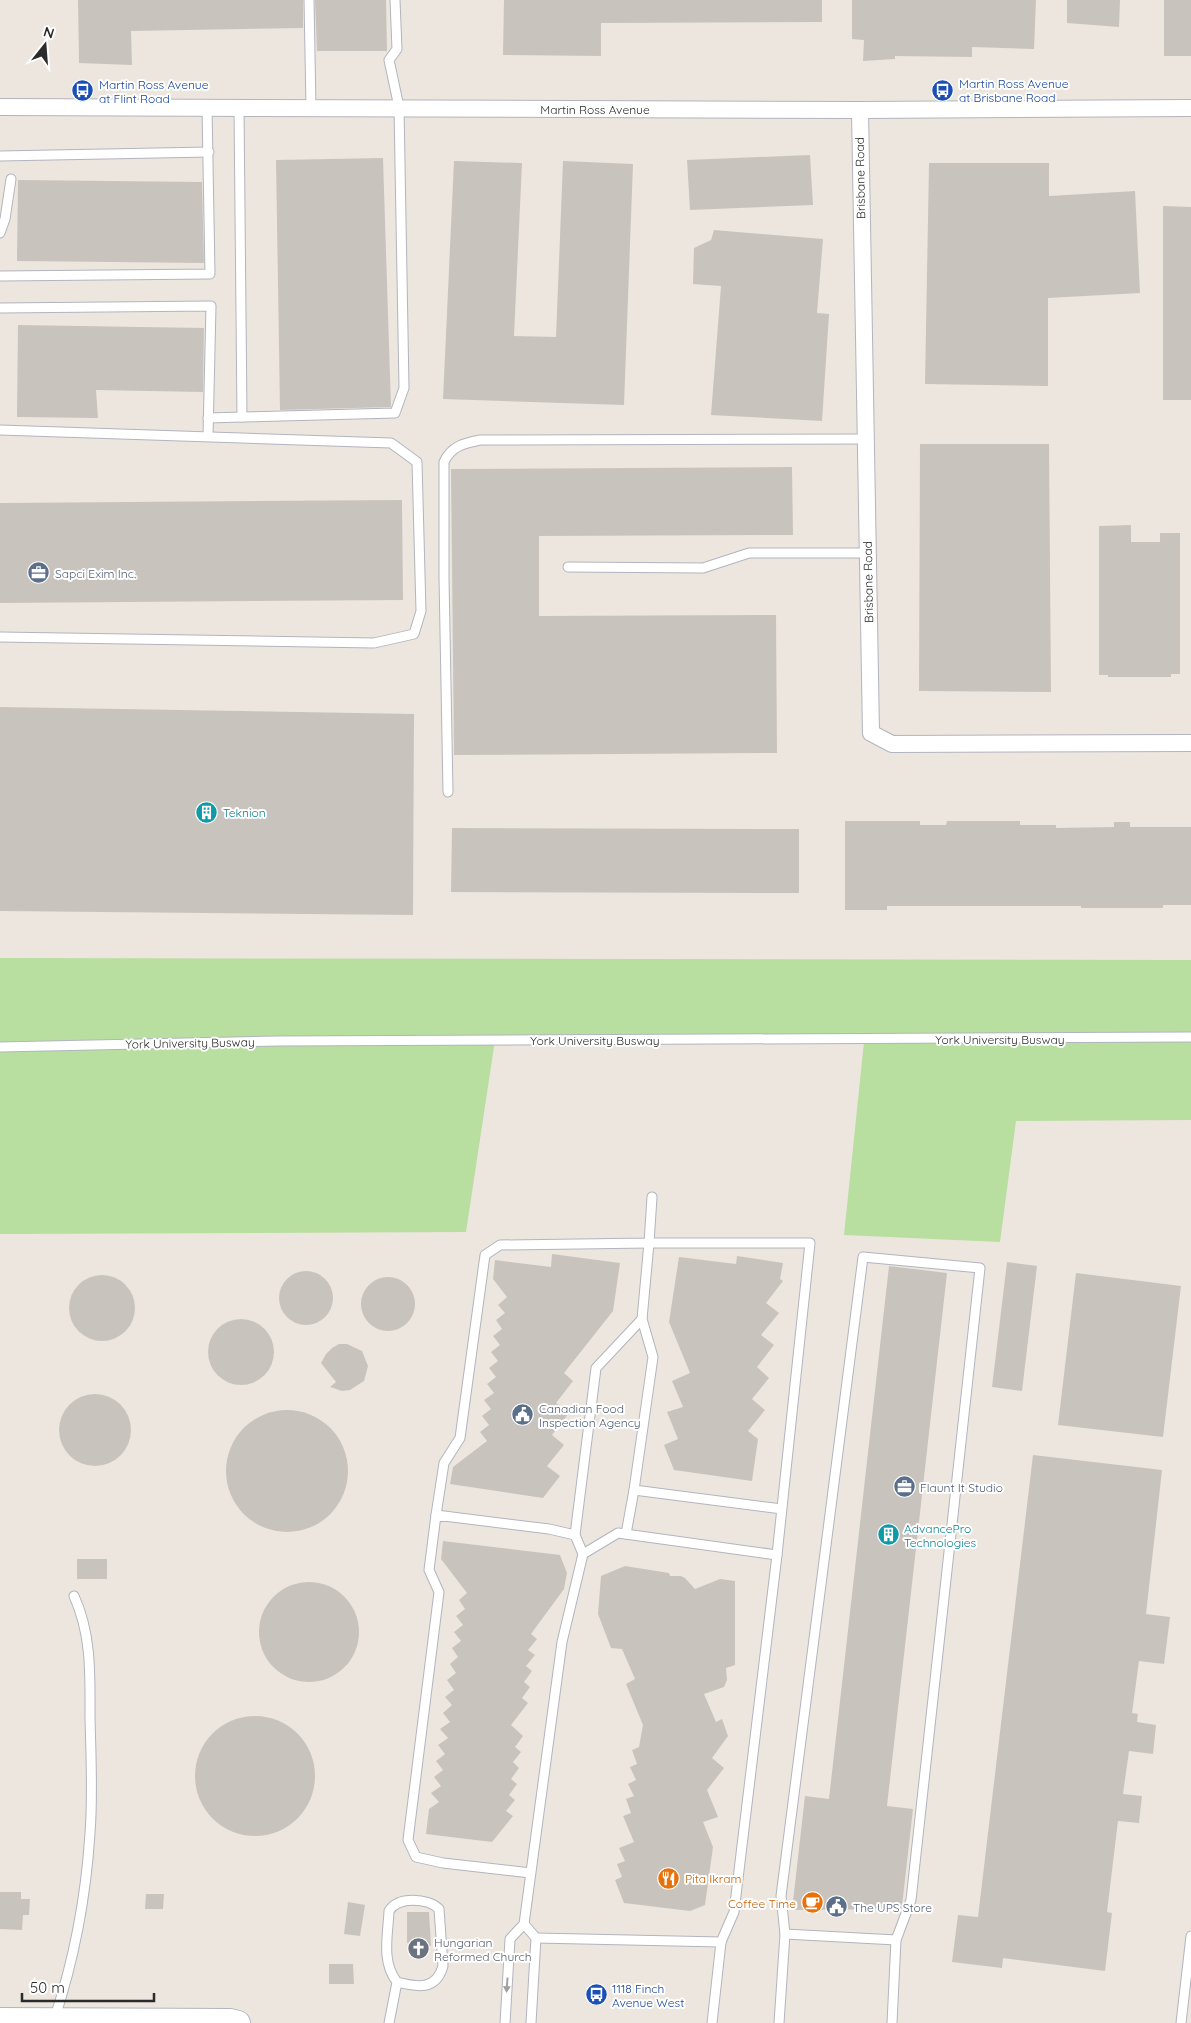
<svg xmlns="http://www.w3.org/2000/svg" width="1191" height="2023" font-family="Quicksand,sans-serif">
  <rect width="100%" height="100%" fill="#ece6df"/>
  <!-- green -->
  <polygon fill="#b8dea0" points="0,958 1191,960 1191,1120 1016,1121 1000,1242 844,1235 864,1042 495,1040 466,1232 0,1234"/>
  <!-- building -->
  <g fill="#c8c4bd">
    <polygon points="78,0 303,0 303,28 131,31 132,65 79,63"/>
    <polygon points="315,0 386,0 387,51 317,51"/>
    <polygon points="504,0 822,0 822,22 601,23 601,56 503,55"/>
    <polygon points="852,0 1036,0 1034,49 972,47 972,57 895,56 895,59 863,61 864,40 852,39"/>
    <polygon points="1067,0 1120,0 1119,27 1067,23"/>
    <rect x="1164" y="0" width="27" height="56"/>
    <polygon points="810,155 813,205 690,210 687,160"/>
    <polygon points="383,158 391,407 280,410 276,160"/>
    <polygon points="454,161 522,163 514,336 556,337 563,161 633,164 624,405 443,399"/>
    <polygon points="929,163 1049,163 1049,196 1135,191 1140,293 1048,298 1048,386 925,384"/>
    <polygon points="18,180 202,182 204,263 17,261"/>
    <polygon points="1163,206 1191,207 1191,400 1163,400"/>
    <polygon points="714,230 823,239 817,313 829,314 822,421 711,415 721,286 693,284 694,248 711,240"/>
    <polygon points="18,325 204,328 203,392 96,390 98,418 17,417"/>
    <polygon points="920,444 1049,444 1051,692 919,691"/>
    <polygon points="792,467 793,535 539,536 539,616 776,615 777,753 454,755 451,469"/>
    <polygon points="402,500 403,600 0,603 0,503"/>
    <polygon points="1131,525 1131,542 1160,542 1160,533 1180,533 1180,674 1171,674 1171,677 1108,677 1108,675 1099,675 1099,526"/>
    <polygon points="0,707 414,714 413,915 0,911"/>
    <polygon points="845,821 920,821 920,825 946,825 947,821 1020,821 1020,825 1056,825 1056,828 1114,827 1114,822 1130,822 1130,827 1191,827 1191,905 1163,905 1163,908 1081,908 1081,906 887,906 887,910 845,910"/>
    <polygon points="452,828 799,829 799,893 451,892"/>
    <polygon points="552,1254 620,1263 613,1311 564,1373 573,1381 556,1403 569,1413 552,1435 564,1445 547,1466 560,1476 543,1498 450,1484 453,1467 487,1441 480,1432 489,1425 482,1416 491,1409 484,1400 494,1393 487,1384 496,1377 489,1368 498,1361 491,1352 500,1345 493,1336 502,1329 496,1320 505,1313 498,1305 507,1297 493,1279 495,1260 551,1267"/>
    <polygon points="737,1256 783,1263 780,1279 783,1281 766,1303 779,1313 761,1335 774,1345 757,1367 769,1378 752,1399 765,1410 748,1431 758,1439 752,1481 674,1470 664,1445 678,1439 667,1412 683,1407 672,1381 690,1373 669,1322 679,1257 736,1264"/>
    <polygon points="1007,1262 1037,1266 1022,1391 992,1387"/>
    <polygon points="889,1266 947,1273 887,1806 913,1809 902,1906 901,1909 792,1910 805,1796 829,1799"/>
    <circle cx="306" cy="1298" r="27"/>
    <polygon points="1076,1273 1181,1286 1163,1437 1058,1425"/>
    <circle cx="102" cy="1308" r="33"/>
    <circle cx="388" cy="1304" r="27"/>
    <circle cx="241" cy="1352" r="33"/>
    <polygon points="339,1344 347,1344 362,1351 368,1366 364,1381 350,1390 342,1391 330,1387 336,1382 321,1363 326,1354 332,1348"/>
    <circle cx="95" cy="1430" r="36"/>
    <circle cx="287" cy="1471" r="61"/>
    <polygon points="1033,1455 1162,1470 1146,1614 1170,1617 1164,1664 1139,1661 1132,1713 1138,1714 1137,1722 1156,1725 1153,1754 1129,1751 1123,1794 1142,1796 1139,1823 1118,1821 1107,1912 1112,1913 1105,1971 1003,1958 1002,1968 952,1962 958,1915 978,1917"/>
    <polygon points="443,1541 560,1555 567,1573 564,1589 531,1634 537,1639 528,1650 535,1655 526,1666 532,1671 524,1682 530,1687 522,1698 528,1703 511,1725 523,1736 515,1747 521,1752 513,1762 519,1768 511,1779 517,1784 509,1795 515,1800 506,1811 513,1816 492,1842 426,1834 429,1809 439,1802 431,1793 441,1786 434,1777 443,1770 436,1761 445,1754 438,1745 448,1738 440,1729 450,1722 443,1713 452,1705 445,1697 454,1690 447,1680 456,1673 450,1664 458,1657 452,1648 461,1641 454,1632 463,1625 456,1616 465,1609 459,1600 467,1593 441,1559"/>
    <rect x="77" y="1559" width="30" height="20"/>
    <polygon points="625,1566 669,1573 670,1576 681,1576 685,1578 695,1589 720,1579 735,1581 735,1665 726,1668 727,1680 724,1687 704,1694 716,1722 722,1719 728,1736 712,1758 724,1768 707,1790 718,1817 703,1822 713,1847 705,1905 690,1911 624,1903 615,1880 622,1877 617,1864 625,1861 619,1848 634,1842 623,1816 631,1813 626,1799 634,1796 628,1784 636,1780 630,1767 637,1764 632,1750 639,1747 643,1725 626,1684 635,1679 622,1649 611,1648 598,1614 601,1576"/>
    <circle cx="309" cy="1632" r="50"/>
    <circle cx="255" cy="1776" r="60"/>
    <polygon points="0,1892 21,1892 21,1899 30,1899 29,1915 23,1915 22,1930 0,1929"/>
    <polygon points="146,1894 164,1894 163,1909 145,1909"/>
    <polygon points="348,1902 365,1905 360,1936 344,1934"/>
    <polygon points="407,1912 429,1912 431,1946 407,1943"/>
    <polygon points="329,1964 353,1964 354,1984 329,1984"/>
  </g>
  <g fill="none" stroke-linecap="round" stroke-linejoin="round">
    <defs>
      <g id="lane">
        <polyline points="309,0 311,108"/>
        <polyline points="0,156 209,152"/>
        <polyline points="0,233 5,219 11,179"/>
        <polyline points="0,276 210,274 207,108"/>
        <polyline points="0,308 211,306 208,436"/>
        <polyline points="242,417 395,413 404,388 399,107 389,60 397,49 395,0"/>
        <polyline points="208,418 242,417 239,108"/>
        <polyline points="0,430 391,443 417,462 421,611 414,634 374,643 0,637"/>
        <polyline points="568,567 703,568 749,553 868,553"/>
        <path d="M 448,792 L 444,578 L 444,462 C 451,446 465,443 480,440 L 866,439"/>
        <polyline points="0,1047 277,1041 1191,1037"/>
        <polyline points="436,1515 444,1463 460,1438 485,1255 500,1245 649,1243 652,1197"/>
        <polyline points="626,1534 634,1490"/>
        <polyline points="575,1535 596,1368 642,1319"/>
        <polyline points="583,1554 618,1533 777,1555 734,1912 721,1942"/>
        <polyline points="777,1555 810,1243 649,1243 642,1319 653,1357 634,1490 782,1509"/>
        <polyline points="524,1924 536,1938 531,2023"/>
        <polyline points="785,1934 896,1940"/>
        <polyline points="536,1938 721,1942 712,2023"/>
        <path d="M 54,2020 C 74,1960 86,1897 90,1833 C 93,1796 91,1757 90,1719 C 90,1677 92,1635 74,1596"/>
        <path d="M 389,2023 L 397,1982 C 381,1962 388,1935 389,1911 C 398,1896 428,1898 439,1909 L 443,1966 C 436,1991 417,1987 397,1982"/>
        <polyline points="505,2023 510,1939 524,1924 562,1642 583,1554 575,1535 549,1529 436,1515 429,1570 439,1592 408,1840 416,1857 443,1863 531,1873"/>
        <polyline points="779,2023 785,1934 781,1896 863,1257 980,1268 911,1900 896,1940 892,2023"/>
        <polyline points="1181,2023 1191,1936"/>
      </g>
      <g id="street">
        <polyline points="0,107 860,110 1191,108"/>
        <polyline points="860,110 871,733 892,744 1191,743"/>
      </g>
      <polyline id="secondary" points="0,2020 230,2021 238,2023"/>
    </defs>
    <!-- lane casing -->
    <use href="#lane" stroke="#b2b5be" stroke-width="11"/>
    <!-- street casing -->
    <use href="#street" stroke="#b2b5be" stroke-width="18"/>
    <!-- secondary casing -->
    <use href="#secondary" stroke="#b2b5be" stroke-width="26"/>
    <!-- lane -->
    <use href="#lane" stroke="#fff" stroke-width="9"/>
    <!-- street -->
    <use href="#street" stroke="#fff" stroke-width="16"/>
    <!-- secondary -->
    <use href="#secondary" stroke="#fff" stroke-width="24"/>
  </g>
  <!-- one-way arrows -->
  <defs><path id="oneway-solid" d="M-6-.8H1V-3.2L6.5 0L1 3.2V.8H-6Z" transform="scale(1.25)"/></defs>
  <use fill="#a0a0a0" href="#oneway-solid" transform="translate(507 1985) rotate(94)"/>
  <!-- icons -->
  <defs>
    <symbol id="bus-disc" viewBox="-11 -11 22 22"><circle r="9.5" fill="#1a4fb4" stroke="#fff"/><path d="M-5-6H5V4H4V6H2V4H-2V6H-4V4H-5ZM-3.5-4V0h7V-4ZM-3.5 1.2v1.5H-2V1.2ZM2 1.2v1.5H3.5V1.2Z" fill="#fff"/></symbol>
    <symbol id="office-disc" viewBox="-11 -11 22 22"><circle r="9.5" fill="#5c6f8a" stroke="#fff"/><path d="M-6-3h4V-5.5h4V-3h4V5H-6ZM-1-4.5V-3h2v-1.5ZM-6 0V1H6V0Z" fill="#fff"/></symbol>
    <symbol id="building-disc" viewBox="-11 -11 22 22"><circle r="9.5" fill="#0f9aa8" stroke="#fff"/><path d="M-4-6H4V6H1V3H-1V6H-4ZM-2.5-4.3h1.7v1.8h-1.7ZM.8-4.3h1.7v1.8H.8ZM-2.5-1h1.7V.8h-1.7ZM.8-1h1.7V.8H.8Z" fill="#fff"/></symbol>
    <symbol id="civic-disc" viewBox="-11 -11 22 22"><circle r="9.5" fill="#5c6f8a" stroke="#fff"/><path d="M-.6-6.5H3V-4.5H.6V-3L4-1V1h2V6H-6V1h2V-1L-.6-3ZM-1.2 2.5V6h2.4V2.5Z" fill="#fff"/></symbol>
    <symbol id="restaurant-disc" viewBox="-11 -11 22 22"><circle r="9.5" fill="#e8710a" stroke="#fff"/><path d="M-5-6h1v4h1v-4h1v4h1v-4h1v5L-1.5 .5V6h-2V.5L-5-1ZM5-6V6H3V1.5H1.5Q1.5-4 5-6Z" fill="#fff"/></symbol>
    <symbol id="cafe-disc" viewBox="-11 -11 22 22"><circle r="9.5" fill="#e8710a" stroke="#fff"/><path d="M-5.5-4.5H6V0H3Q3 3.5 0 3.5H-2.5Q-5.5 3.5-5.5 0ZM3-3.2v2h1.7v-2ZM-6 4.5H4V6H-6Z" fill="#fff"/></symbol>
    <symbol id="church-disc" viewBox="-11 -11 22 22"><circle r="9.5" fill="#6b7280" stroke="#fff"/><path d="M-1.2-6h2.4v3.5h3.3v2.4h-3.3V6h-2.4V-.1h-3.3v-2.4h3.3Z" fill="#fff"/></symbol>
  </defs>
  <g fill-rule="evenodd">
    <use href="#bus-disc" x="930" y="78" width="25" height="25"/>
    <use href="#bus-disc" x="70" y="78" width="25" height="25"/>
    <use href="#office-disc" x="26" y="560" width="25" height="25"/>
    <use href="#building-disc" x="194" y="800" width="25" height="25"/>
    <use href="#civic-disc" x="510" y="1402" width="25" height="25"/>
    <use href="#office-disc" x="892" y="1474" width="25" height="25"/>
    <use href="#building-disc" x="876" y="1522" width="25" height="25"/>
    <use href="#restaurant-disc" x="656" y="1866" width="25" height="25"/>
    <use href="#cafe-disc" x="800" y="1890" width="25" height="25"/>
    <use href="#civic-disc" x="824" y="1894" width="25" height="25"/>
    <use href="#church-disc" x="406" y="1936" width="25" height="25"/>
    <use href="#bus-disc" x="584" y="1982" width="25" height="25"/>
  </g>
  <g text-anchor="middle" dominant-baseline="central" stroke-width="4" stroke-linejoin="round" paint-order="stroke">
    <!-- transit labels -->
    <g font-size="12" fill="#164399" stroke="#fff" text-anchor="start">
      <text x="959" y="83">Martin Ross Avenue<tspan x="959" dy="14">at Brisbane Road</tspan></text>
      <text x="99" y="84">Martin Ross Avenue<tspan x="99" dy="14">at Flint Road</tspan></text>
      <text x="612" y="1988">1118 Finch<tspan x="612" dy="14">Avenue West</tspan></text>
    </g>
    <!-- street labels -->
    <g font-size="12" fill="#2b2b2b" stroke="#fff">
      <text x="595" y="109">Martin Ross Avenue</text>
      <text transform="translate(860 178) rotate(-91)">Brisbane Road</text>
      <text transform="translate(868 582) rotate(-91)">Brisbane Road</text>
      <text x="1000" y="1039">York University Busway</text>
      <text x="595" y="1040">York University Busway</text>
      <text transform="translate(190 1043) rotate(-1)">York University Busway</text>
    </g>
    <!-- service labels -->
    <g font-size="12" fill="#4e5e75" stroke="#fff" text-anchor="start">
      <text x="55" y="573">Sapci Exim Inc.</text>
      <text x="539" y="1408">Canadian Food<tspan x="539" dy="14">Inspection Agency</tspan></text>
      <text x="920" y="1487">Flaunt It Studio</text>
      <text x="853" y="1907">The UPS Store</text>
    </g>
    <!-- culture labels -->
    <g font-size="12" fill="#0d838f" stroke="#fff" text-anchor="start">
      <text x="223" y="812">Teknion</text>
      <text x="904" y="1528">AdvancePro<tspan x="904" dy="14">Technologies</tspan></text>
    </g>
    <!-- food labels -->
    <g font-size="12" fill="#c56008" stroke="#fff" text-anchor="start">
      <text x="685" y="1878">Pita Ikram</text>
      <text x="796" y="1903" text-anchor="end">Coffee Time</text>
    </g>
    <!-- worship labels -->
    <g font-size="12" fill="#5b616d" stroke="#fff" text-anchor="start">
      <text x="434" y="1942">Hungarian<tspan x="434" dy="14">Reformed Church</tspan></text>
    </g>
  </g>
  <!-- north arrow -->
  <g transform="translate(45 45) rotate(17)" stroke="#ffffff" stroke-width="4" paint-order="stroke">
  <path d="M0-4L9 19L0 12L-9 19Z" fill="#2b2b2b"/>
  <text y="-8" font-size="14" font-weight="bold" text-anchor="middle" fill="#2b2b2b">N</text>
  </g>
  <!-- scale -->
  <path d="M22 1993v8h132v-8" fill="none" stroke="#2b2b2b" stroke-width="2.5"/>
  <text x="30" y="1993" font-size="15" fill="#2b2b2b" stroke="#ffffff" stroke-width="4" paint-order="stroke">50 m</text>
</svg>
